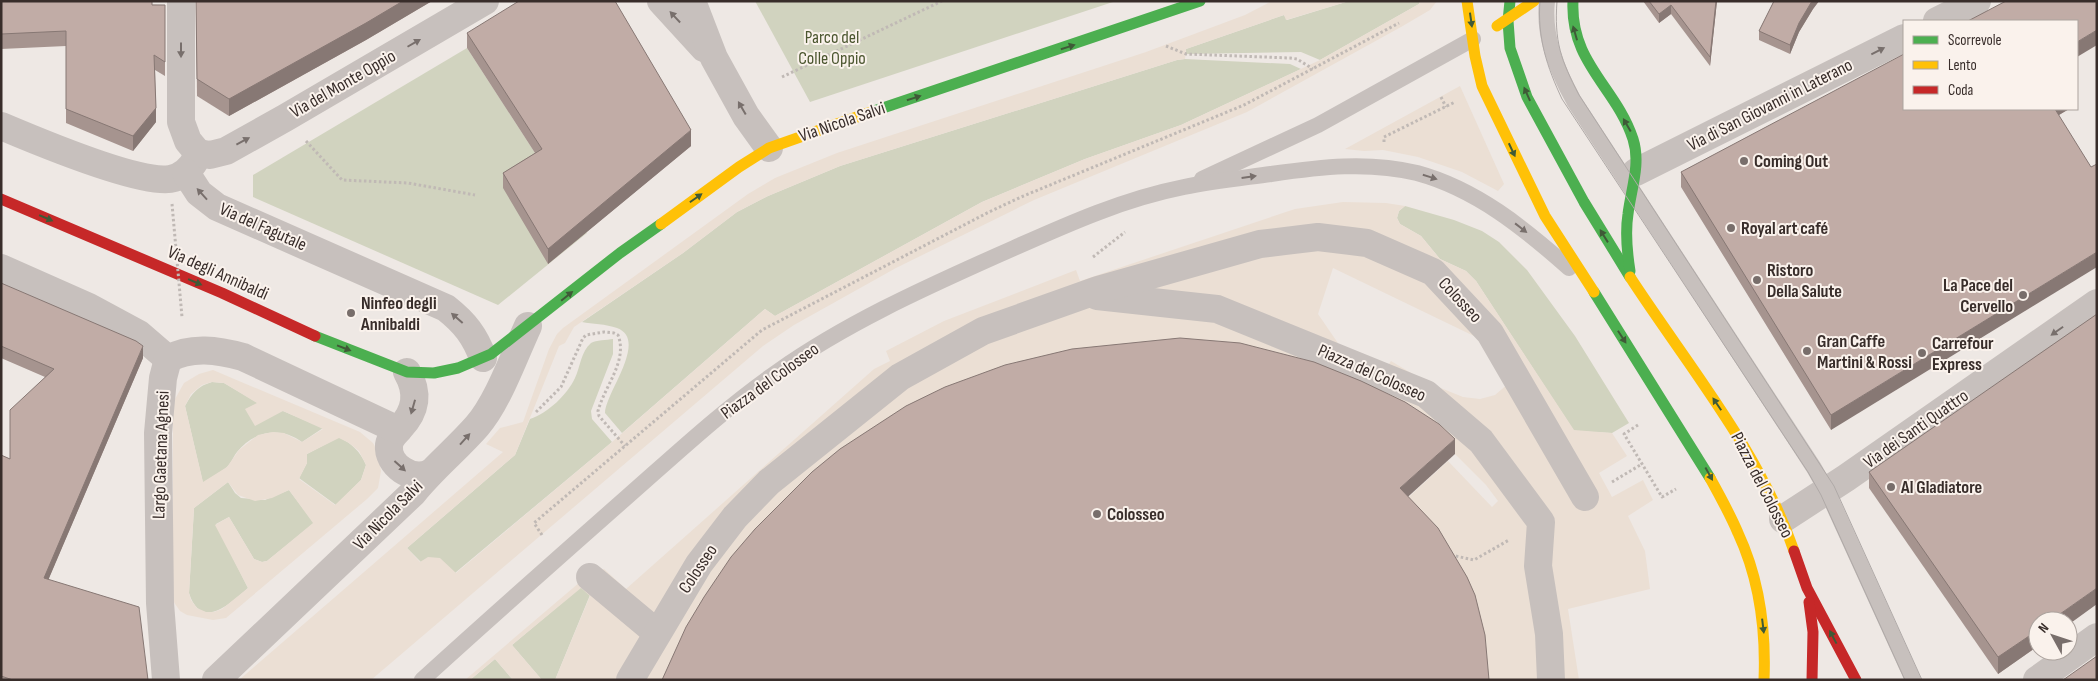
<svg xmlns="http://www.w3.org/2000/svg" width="2098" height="681" font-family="'Sofia Sans Condensed',sans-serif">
  <rect width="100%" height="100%" fill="#eee8e4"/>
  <!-- green -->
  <g fill="#d1d3bf">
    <polygon points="755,1 1116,1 810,102"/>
    <polygon points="1349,1 1420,1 1419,4 1320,60 1301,52 1186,54 1186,49 1284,15 1287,20"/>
    <polygon points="467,48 587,233 498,305 253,197 253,175"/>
    <path d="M 1185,59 L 1290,64 L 1301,69 L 1181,125 L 1085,159 L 982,202 L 775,316 L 765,309 L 622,433 L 605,413 C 605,393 649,340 617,328 C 606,324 592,324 582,322 L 683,253 L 737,212 L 768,196 L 840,166 L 1177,60 Z"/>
    <polygon points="1405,206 1454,220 1482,231 1499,242 1527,270 1575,336 1629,423 1612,433 1574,431 1476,281 1466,271 1440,259 1421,236 1400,224 1397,218 1399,211"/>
    <path d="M 613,339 L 613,354 L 591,411 L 592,419 L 612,442 L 455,573 L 421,562 L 407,548 L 515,455 L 530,419 C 548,413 567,395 575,378 C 580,368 581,351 591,343 C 596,340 607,340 613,339 Z"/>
    <path d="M 212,382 L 224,383 L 258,403 L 283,411 L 323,428 L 302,442 C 280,426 254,431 237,452 C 233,457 231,464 226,468 C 219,473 210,478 203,483 L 185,406 C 192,393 198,386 212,382 Z"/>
    <path d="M 339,437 C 352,444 360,451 366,465 L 361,480 L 336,505 L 299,478 L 307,463 L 307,454 Z"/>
    <path d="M 228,482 L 235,493 L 241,498 L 265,500 L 289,490 L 314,523 L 267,561 L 262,562 L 254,559 L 229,517 L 216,524 L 248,588 C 230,604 201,631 189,593 L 194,508 Z"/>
    <polygon points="581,587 590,595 555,680 542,680 512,645"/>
    <polygon points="495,659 513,680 470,680"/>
  </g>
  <!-- plaza -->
  <g fill="#ebdfd4" fill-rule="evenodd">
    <polygon points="1272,1 1349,1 1286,20 1284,15 1186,49 1185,59 1177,60 840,166 768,196 737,212 683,253 574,327 565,343 559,346 515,455 407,548 420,562 428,557 440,558 456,573 612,442 765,309 775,316 982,202 1085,159 1181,125 1320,60 1419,4 1420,1 1437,1 1430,10 1401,27 1247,112 1034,200 896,268 794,325 763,346 371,680 239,680 503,452 486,444 500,428 523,422 549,349 557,334 563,328 748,194 775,178 837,153 1146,52 1245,15"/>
    <polygon points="1460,86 1504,184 1498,191 1462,172 1418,157 1383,150 1364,151 1345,149"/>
    <path d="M 1343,202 L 1386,203 L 1405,206 L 1399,211 L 1397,218 L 1400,224 L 1421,236 L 1440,259 L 1466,271 L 1476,281 L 1574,430 L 1612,433 L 1627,456 L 1599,473 L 1612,497 L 1643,480 L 1653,500 L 1628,516 L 1645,551 L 1650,589 L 1568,609 L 1579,680 L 1488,680 L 1400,505 L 1448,461 L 1492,507 L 1498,501 L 1486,485 L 1454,453 L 669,680 L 555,680 L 590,596 L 581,588 L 512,645 L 542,680 L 513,680 L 495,659 L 470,680 L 465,680 L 580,582 L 604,569 L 626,589 L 874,369 L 890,361 L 886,351 L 944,321 L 1076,270 L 1080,281 L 1295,209 ZM 1333,268 L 1505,351 L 1509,383 L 1495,395 L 1480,399 L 1463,397 L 1426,382 L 1391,361 L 1387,367 L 1342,349 L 1318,314 Z"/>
    <path d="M 213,370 L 360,432 L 373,443 L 377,450 L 381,471 L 378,488 L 367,499 L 226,618 L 213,620 L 187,615 L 180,611 L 173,601 L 173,409 L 175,399 L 184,383 L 199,374 ZM 212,382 L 224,383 L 257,403 L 245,409 L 255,426 L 283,411 L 323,429 L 302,442 L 284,433 L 273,432 L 258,435 L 239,450 L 227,467 L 203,482 L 185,406 L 191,394 L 202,385 ZM 339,438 L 349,443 L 359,451 L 366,465 L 361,480 L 335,505 L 299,479 L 307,463 L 307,454 ZM 228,482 L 238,495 L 255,501 L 272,498 L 289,490 L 313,523 L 267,561 L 262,562 L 254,559 L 229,517 L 215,525 L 248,588 L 222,609 L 214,612 L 206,612 L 197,608 L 191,600 L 189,593 L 194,508 Z"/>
  </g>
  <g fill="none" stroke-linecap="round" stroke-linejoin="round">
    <!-- path -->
    <g stroke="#c0b9b5" stroke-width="3" stroke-dasharray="2.5 2.5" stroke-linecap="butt">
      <polyline points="1166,46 1186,54 1290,58 1297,59 1313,69"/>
      <polyline points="782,77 942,1"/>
      <polyline points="1441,97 1446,107"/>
      <polyline points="306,141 342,180 408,183 475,195"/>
      <polyline points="1384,142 1384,137 1455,102"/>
      <polyline points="1093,257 1125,232"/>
      <path d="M 536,412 L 561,387 L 583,338 L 586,335 L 604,332 L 614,333 L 618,335 C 628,361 605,385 598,411 L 599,416 L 625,446"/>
      <polyline points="1638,425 1624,434 1662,497 1676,489"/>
      <polyline points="1612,482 1642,464"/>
      <polyline points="542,535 534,523 762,330 989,212 1021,197 1244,105 1399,23"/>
      <polyline points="1451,555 1474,560 1509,540"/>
    </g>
    <!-- lane -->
    <g stroke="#c7c0bd" stroke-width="16">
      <path d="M 1547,1 C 1543,37 1557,70 1574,101 L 1814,468 L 1827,491 L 1913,680"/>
      <polyline points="1202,179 1318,125 1473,39"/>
      <path d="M 422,680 C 490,618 559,557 627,497 C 676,454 724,409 777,372 C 845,324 920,290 996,256 C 1057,229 1118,200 1184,187 C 1213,181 1242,178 1271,174 C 1320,167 1368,161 1417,173 C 1476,189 1524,228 1569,268"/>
    </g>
    <!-- street -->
    <g stroke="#c7c0bd" stroke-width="28">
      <polyline points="181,1 181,122 188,141 198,153"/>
      <polyline points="661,1 704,48"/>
      <polyline points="692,1 714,58 746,116 769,148"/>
      <polyline points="1937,21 1977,1"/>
      <path d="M 1,126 C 34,140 138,184 170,179 C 182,177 190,170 196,159"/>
      <polyline points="198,153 210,155 226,151 285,118 485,1"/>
      <polyline points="1636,172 1904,38"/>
      <path d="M 186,173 L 199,193 L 217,207 L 446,308 C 465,323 475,336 483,358"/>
      <polyline points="1,268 89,307 139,334 168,359"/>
      <polyline points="1097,296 1217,309 1426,394 1481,441 1541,522 1538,566 1549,634 1551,680"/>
      <path d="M 407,372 C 419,393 416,411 400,428 C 395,433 390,438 389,445 C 387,465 412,482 430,473"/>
      <polyline points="1783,519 1846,478 2097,303"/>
      <polyline points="590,577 657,633"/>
      <path d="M 166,680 L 160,603 L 158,433 L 163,378 L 168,359 C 191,346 218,350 243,357 L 398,430"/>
      <path d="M 216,680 L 413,493 C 432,469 456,450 477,426 C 498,402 514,356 528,326"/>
      <polyline points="630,680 699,564 735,517 769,482 900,377 983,331 1098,290 1260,244 1318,237 1367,243 1433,272 1490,333 1585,497"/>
      <polyline points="2037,680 2097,637"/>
    </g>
    <!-- fast -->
    <g stroke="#4caf50" stroke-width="11">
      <polyline points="1510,1 1508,21 1510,48 1527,97 1584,202 1630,277"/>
      <path d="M 1573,1 C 1570,63 1616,87 1633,139 C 1641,164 1631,189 1628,214 C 1625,233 1627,252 1630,271"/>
      <polyline points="871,112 1200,1"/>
      <polyline points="1594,292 1710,478"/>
      <polyline points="315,336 407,372 434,373 458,368 491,354 620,253 661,224"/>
    </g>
    <!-- slow -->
    <g stroke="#ffc107" stroke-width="11">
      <polyline points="1467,1 1475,56 1482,86 1545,216 1594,292"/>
      <polyline points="1497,26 1534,1"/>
      <polyline points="661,224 739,167 769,148 871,112"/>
      <path d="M 1630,277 C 1688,366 1759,450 1794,551"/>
      <path d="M 1710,478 C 1720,496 1730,514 1738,533 C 1759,578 1766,631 1764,680"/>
    </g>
    <!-- jam -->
    <g stroke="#c62828" stroke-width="11">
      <polyline points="1,199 222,293 315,336"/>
      <polyline points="1794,551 1807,588 1856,680"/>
      <polyline points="1809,602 1813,632 1812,680"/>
    </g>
    <!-- tram -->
    <g stroke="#afa9a7" stroke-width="1">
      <path d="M 1540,1 C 1537,37 1547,67 1562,99 L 1808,472 L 1821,495 L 1905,680"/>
      <path d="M 1557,1 C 1554,42 1561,60 1579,95 L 1834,486 L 1922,680"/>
    </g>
    <!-- path-bridge -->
    <polyline stroke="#c0b9b5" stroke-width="3" stroke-dasharray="2.5 2.5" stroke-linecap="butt" points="172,204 182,317"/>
  </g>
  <!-- wall -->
  <g fill="#a6948f">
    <polygon points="1,1 165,5 165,76 155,70 156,122 133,151 66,123 66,46 1,49"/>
    <polygon points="196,1 432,1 366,40 229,116 197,96"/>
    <polygon points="1643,1 1717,1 1710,66 1671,14 1659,23"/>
    <polygon points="1774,1 1819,1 1813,9 1799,32 1790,54 1759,40 1759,31"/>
    <polygon points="467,33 691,146 548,264 503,188 503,173 535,153 467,48"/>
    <polygon points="2069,109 2059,115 1831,430 1681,187 1681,172"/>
    <polygon points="1,283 143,358 48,580 148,680 1,680 1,455 10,459 45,377 1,358"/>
    <polygon points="1869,472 2038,621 2038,646 1998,674 1869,488"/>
  </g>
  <!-- shaded-wall -->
  <g fill="#877874">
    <polygon points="403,1 432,1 366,40 229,116 229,99"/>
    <polygon points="1716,1 1717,1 1710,66 1710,57"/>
    <polygon points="1812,1 1819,1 1813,9 1799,32 1790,54 1790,45 1799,23"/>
    <polygon points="1671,5 1671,14 1659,23 1659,14"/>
    <polygon points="2097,30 2097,45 2077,57 2077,42"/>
    <polygon points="156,108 156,122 133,151 133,136"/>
    <polygon points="2052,109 2069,109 2052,119"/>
    <polygon points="691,130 691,146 548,264 548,249"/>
    <polygon points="2097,252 2097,267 1831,430 1831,415"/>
    <polygon points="143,346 143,358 44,590 44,578"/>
    <polygon points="1455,439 1455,454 1400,504 1400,488"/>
    <polygon points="2097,588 2097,604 2068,625 2068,621 2050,621"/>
    <polygon points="2038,630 2038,646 1998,674 1998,657"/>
  </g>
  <!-- building -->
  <g fill="#c1aca6" stroke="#877874">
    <polygon points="1,1 152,1 152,5 165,5 165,62 154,55 156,108 133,136 66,109 66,31 1,34"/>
    <polygon points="196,1 403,1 366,23 229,99 197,79"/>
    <polygon points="519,1 615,1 691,130 548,249 503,173 542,149 467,33"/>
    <polygon points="1649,1 1716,1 1710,57 1671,5 1659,14"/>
    <polygon points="1774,1 1812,1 1799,23 1790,45 1759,31"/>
    <polygon points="2006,1 2097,1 2097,30 2077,42 2077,21 1968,21"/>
    <polygon points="1904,54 1904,109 2055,109 2091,167 2097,164 2097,252 1831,415 1681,172"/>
    <polygon points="1,283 136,341 143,346 44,578 139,607 148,680 13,680 1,676 1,455 10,459 10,410 54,369 1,346"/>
    <polygon points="2097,314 2097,588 2050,621 2038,621 2038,630 1998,657 1869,472"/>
    <polygon points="1180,338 1240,343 1314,362 1361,381 1405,402 1439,424 1455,439 1400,488 1438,528 1467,577 1475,595 1485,635 1489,680 662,680 686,627 704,597 731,557 755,529 812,472 840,449 906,406 945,387 1005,365 1072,349"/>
    <polygon points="2097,656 2097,680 2063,680"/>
  </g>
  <!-- one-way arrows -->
  <defs><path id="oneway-solid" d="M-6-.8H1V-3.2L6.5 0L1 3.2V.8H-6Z" transform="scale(1.25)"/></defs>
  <g fill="#786f6c">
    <use href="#oneway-solid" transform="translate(675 17) rotate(-133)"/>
    <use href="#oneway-solid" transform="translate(414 43) rotate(-30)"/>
    <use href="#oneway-solid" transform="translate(181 50) rotate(90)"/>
    <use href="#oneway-solid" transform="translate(1878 51) rotate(-27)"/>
    <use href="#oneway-solid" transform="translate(742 108) rotate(-120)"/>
    <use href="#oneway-solid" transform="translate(243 141) rotate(-28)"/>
    <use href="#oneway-solid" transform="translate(1249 177) rotate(-8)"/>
    <use href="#oneway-solid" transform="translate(1430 177) rotate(17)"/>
    <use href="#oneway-solid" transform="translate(202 194) rotate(-132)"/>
    <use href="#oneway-solid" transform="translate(1521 228) rotate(38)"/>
    <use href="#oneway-solid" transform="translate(457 318) rotate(-139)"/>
    <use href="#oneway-solid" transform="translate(2057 331) rotate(145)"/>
    <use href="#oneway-solid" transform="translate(413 407) rotate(106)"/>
    <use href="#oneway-solid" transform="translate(465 439) rotate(-48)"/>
    <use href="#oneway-solid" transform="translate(400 466) rotate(42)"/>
  </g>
  <g fill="#3f5a37">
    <use href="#oneway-solid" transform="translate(1471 20) rotate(82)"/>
    <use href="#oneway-solid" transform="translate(1575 33) rotate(-106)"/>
    <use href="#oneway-solid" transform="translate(1068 47) rotate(-18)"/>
    <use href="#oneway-solid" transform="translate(1527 94) rotate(-114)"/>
    <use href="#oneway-solid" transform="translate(914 98) rotate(-18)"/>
    <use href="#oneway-solid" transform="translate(1627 125) rotate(-120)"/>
    <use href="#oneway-solid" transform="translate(1512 150) rotate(65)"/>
    <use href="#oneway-solid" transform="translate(696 198) rotate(-35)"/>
    <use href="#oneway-solid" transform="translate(46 218) rotate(23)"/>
    <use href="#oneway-solid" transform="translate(1604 236) rotate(-122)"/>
    <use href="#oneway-solid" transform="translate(195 282) rotate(23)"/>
    <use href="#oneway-solid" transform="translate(567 296) rotate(-39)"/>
    <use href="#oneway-solid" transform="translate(1622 337) rotate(57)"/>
    <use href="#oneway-solid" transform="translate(344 348) rotate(21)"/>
    <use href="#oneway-solid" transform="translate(1717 404) rotate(-124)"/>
    <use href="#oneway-solid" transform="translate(1709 474) rotate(61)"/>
    <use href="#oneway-solid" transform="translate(1763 626) rotate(83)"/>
    <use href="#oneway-solid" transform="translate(1833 637) rotate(-118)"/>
  </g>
  <!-- markers -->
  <g fill="#786e6b" stroke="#faf2ec" stroke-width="2">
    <circle cx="1744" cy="161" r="5"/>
    <circle cx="1731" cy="228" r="5"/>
    <circle cx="1757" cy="280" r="5"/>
    <circle cx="2023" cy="295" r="5"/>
    <circle cx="351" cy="313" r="5"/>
    <circle cx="1807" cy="351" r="5"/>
    <circle cx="1922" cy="353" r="5"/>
    <circle cx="1891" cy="487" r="5"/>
    <circle cx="1097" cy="514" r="5"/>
  </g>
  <g text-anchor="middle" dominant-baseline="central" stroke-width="4" stroke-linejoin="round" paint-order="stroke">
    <!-- park labels -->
    <g font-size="18" fill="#4b562f" stroke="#faf2ec">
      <text x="832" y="37">Parco del<tspan x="832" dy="21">Colle Oppio</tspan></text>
    </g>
    <!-- street labels -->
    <g font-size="18" fill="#382d2a" stroke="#faf2ec">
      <text transform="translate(343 84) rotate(-30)">Via del Monte Oppio</text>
      <text transform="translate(1770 105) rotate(-27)">Via di San Giovanni in Laterano</text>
      <text transform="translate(842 122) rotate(-19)">Via Nicola Salvi</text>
      <text transform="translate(263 227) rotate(24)">Via del Fagutale</text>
      <text transform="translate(218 273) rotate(24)">Via degli Annibaldi</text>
      <text transform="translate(1460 300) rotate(47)">Colosseo</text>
      <text transform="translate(1372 373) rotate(24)">Piazza del Colosseo</text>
      <text transform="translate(770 381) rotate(-36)">Piazza del Colosseo</text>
      <text transform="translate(1916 429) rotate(-35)">Via dei Santi Quattro</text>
      <text transform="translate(161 455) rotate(-88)">Largo Gaetana Agnesi</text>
      <text transform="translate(1762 485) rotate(63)">Piazza del Colosseo</text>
      <text transform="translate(388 515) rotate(-45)">Via Nicola Salvi</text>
      <text transform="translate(698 569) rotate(-56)">Colosseo</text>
    </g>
    <!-- poi labels -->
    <g font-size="18" font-weight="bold" fill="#382d2a" stroke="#faf2ec" text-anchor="start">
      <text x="1754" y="161">Coming Out</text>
      <text x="1741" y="228">Royal art café</text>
      <text x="1767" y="270">Ristoro<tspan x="1767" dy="21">Della Salute</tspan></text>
      <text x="2013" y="285" text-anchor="end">La Pace del<tspan x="2013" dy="21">Cervello</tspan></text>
      <text x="361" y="303">Ninfeo degli<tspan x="361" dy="21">Annibaldi</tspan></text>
      <text x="1817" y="341">Gran Caffe<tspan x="1817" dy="21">Martini &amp; Rossi</tspan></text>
      <text x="1932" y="343">Carrefour<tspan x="1932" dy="21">Express</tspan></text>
      <text x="1901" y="487">Al Gladiatore</text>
      <text x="1107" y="514">Colosseo</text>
    </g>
  </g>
  <!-- border -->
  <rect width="2098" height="681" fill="none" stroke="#382d2a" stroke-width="5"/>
  <!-- legend -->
  <rect x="1903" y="20" width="175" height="90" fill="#faf2ec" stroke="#aca39e"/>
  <rect x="1913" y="36" width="25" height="8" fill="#4caf50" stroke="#aca39e"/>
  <text x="1948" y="45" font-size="15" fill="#382d2a">Scorrevole</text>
  <rect x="1913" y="61" width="25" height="8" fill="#ffc107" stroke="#aca39e"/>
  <text x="1948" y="70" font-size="15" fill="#382d2a">Lento</text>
  <rect x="1913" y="86" width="25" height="8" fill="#c62828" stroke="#aca39e"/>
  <text x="1948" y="95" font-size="15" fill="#382d2a">Coda</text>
  <!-- north arrow -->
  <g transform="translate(2053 636) rotate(310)"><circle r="24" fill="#faf2ec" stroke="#aca39e"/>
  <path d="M0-4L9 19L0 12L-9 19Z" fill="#786e6b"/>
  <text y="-8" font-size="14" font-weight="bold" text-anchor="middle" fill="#382d2a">N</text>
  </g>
</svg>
